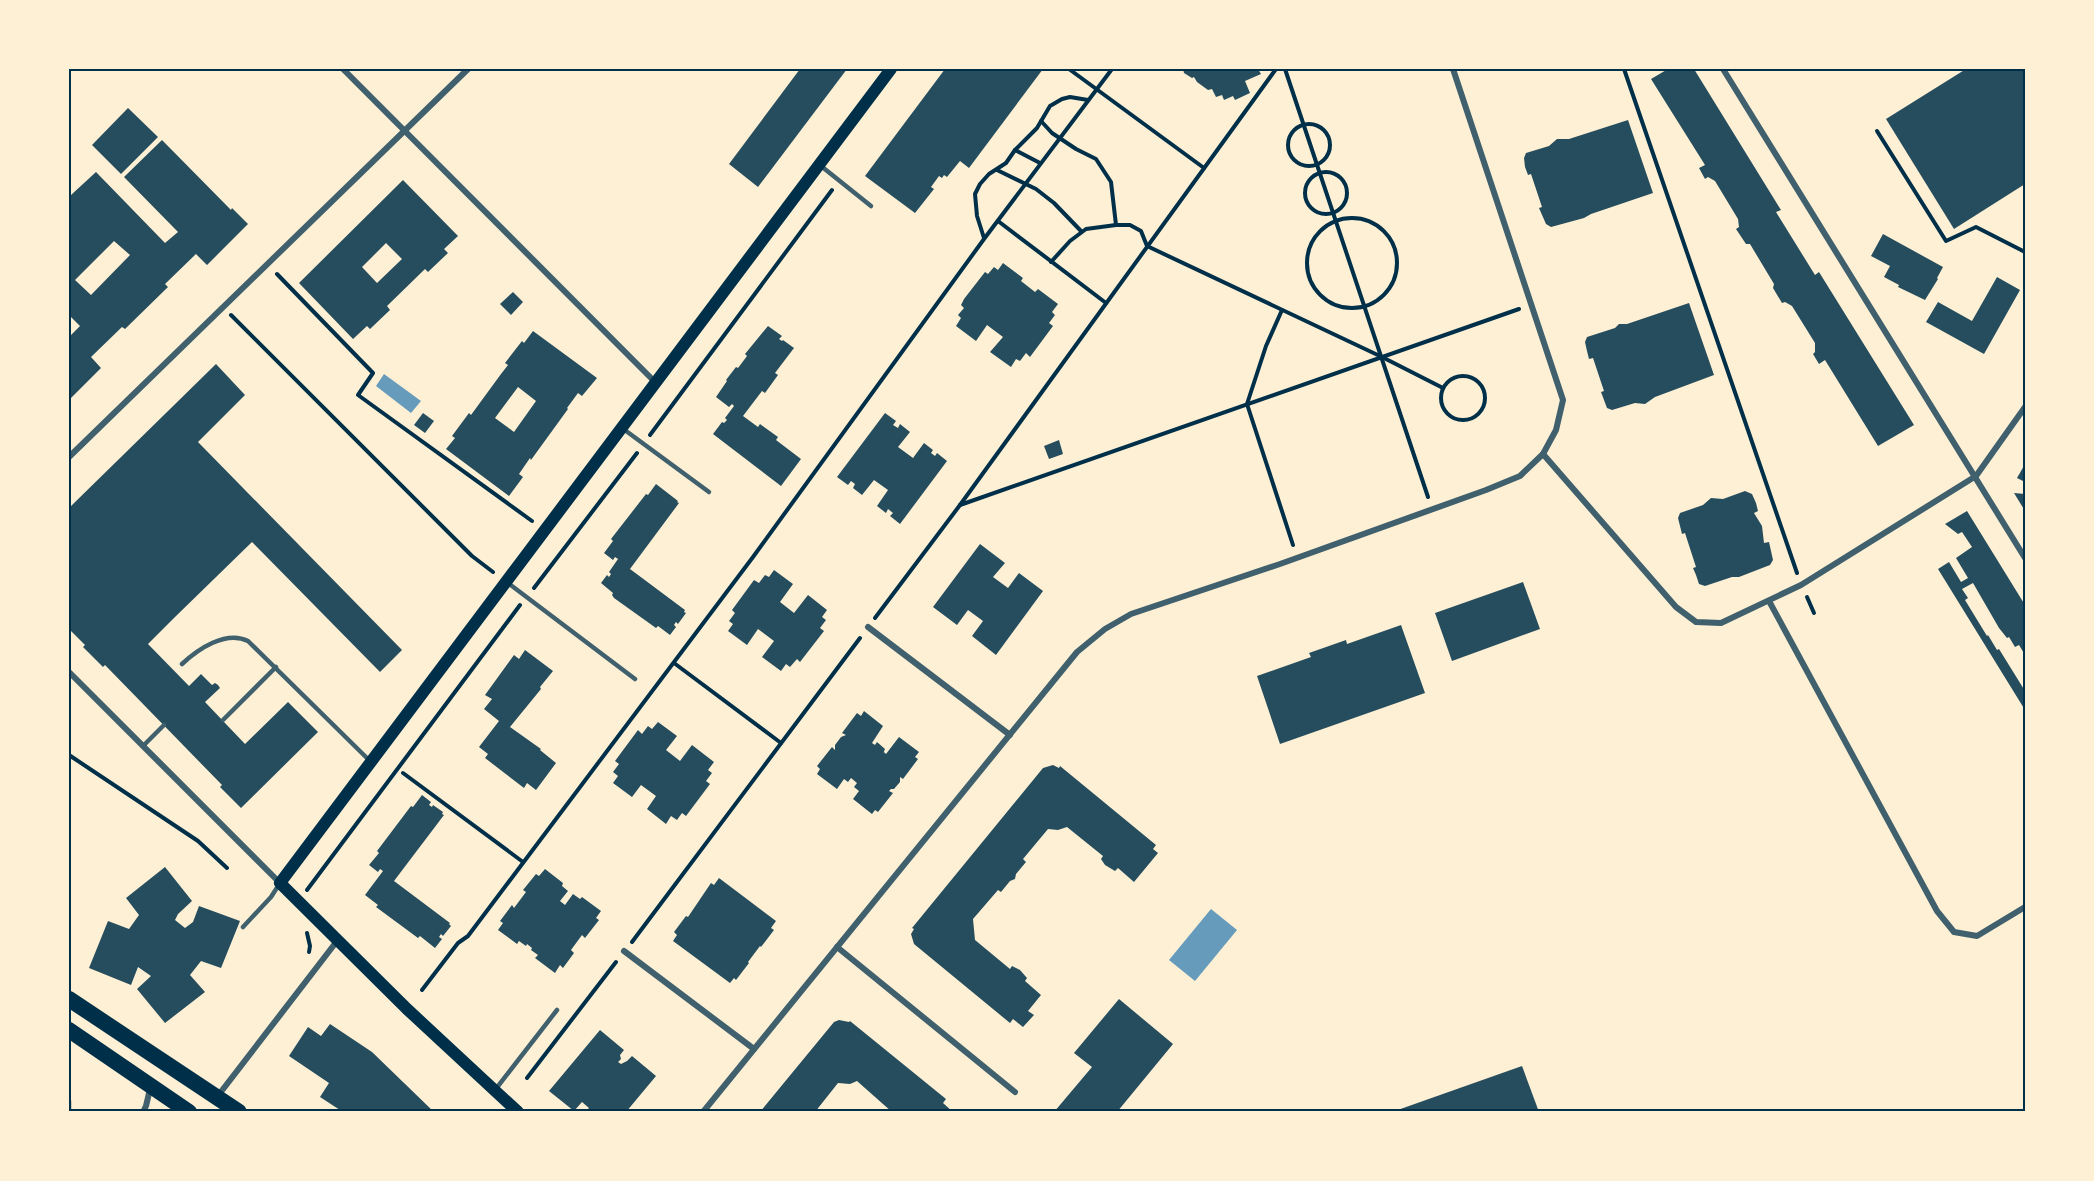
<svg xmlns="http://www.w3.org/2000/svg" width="2094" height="1181" font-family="'Fira Sans Condensed',sans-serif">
  <rect width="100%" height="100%" fill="#fdf0d5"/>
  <!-- water -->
  <g fill="#669bbc">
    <polygon points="384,374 421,401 411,413 376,386"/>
    <polygon points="1211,909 1237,930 1195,981 1169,960"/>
  </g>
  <!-- building -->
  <g fill="#264d5e" fill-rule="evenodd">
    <polygon points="800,69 847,69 758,187 729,164"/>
    <polygon points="945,69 1043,69 969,168 960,161 947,177 944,175 942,178 939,176 931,187 934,189 915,213 865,176"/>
    <polygon points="1183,69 1258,69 1261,74 1245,81 1250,93 1235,100 1233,96 1224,100 1222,95 1216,97 1212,89 1208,90 1197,82 1194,77 1192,78 1184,73"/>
    <polygon points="1668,69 1694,69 1781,210 1776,212 1815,275 1819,272 1914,425 1878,446 1825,360 1819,364 1813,354 1815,352 1815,343 1792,306 1785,302 1782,303 1773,288 1774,284 1750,244 1746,244 1736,229 1739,227 1738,219 1715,181 1708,177 1705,179 1699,168 1705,165 1651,79"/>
    <polygon points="1966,69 2025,69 2025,184 1954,229 1886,119"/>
    <polygon points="128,108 158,137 121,174 92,145"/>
    <polygon points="1628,120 1653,193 1591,214 1584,218 1551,227 1546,224 1539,208 1542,207 1531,174 1528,175 1525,167 1524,158 1526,153 1549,146 1557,139 1569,139"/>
    <path d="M 162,140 L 231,210 L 232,208 L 248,224 L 207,265 L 196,254 L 165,284 L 168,287 L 125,329 L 122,327 L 91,357 L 101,368 L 69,400 L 69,337 L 80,326 L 69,315 L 69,193 L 71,195 L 96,172 L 165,243 L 178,232 L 124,177 ZM 114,241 L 130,255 L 91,295 L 75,280 Z"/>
    <path d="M 403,180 L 458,236 L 444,249 L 448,253 L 428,272 L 425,269 L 387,306 L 390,310 L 370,329 L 367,326 L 353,339 L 299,283 ZM 386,243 L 402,259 L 377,283 L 362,267 Z"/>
    <polygon points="1883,234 1943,267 1937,278 1938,279 1925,300 1898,287 1899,285 1884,277 1890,266 1871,256"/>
    <polygon points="1003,263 1023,278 1021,281 1035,292 1038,289 1058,304 1052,312 1055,315 1049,323 1053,326 1030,357 1026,353 1020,361 1016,359 1011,367 990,352 1003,337 987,325 976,341 956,326 961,318 958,315 964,308 961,305 964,299 985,272 988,274 994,267 998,270"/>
    <polygon points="1997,277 2020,290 1984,354 1926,322 1938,302 1972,321"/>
    <polygon points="513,292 523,302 511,315 500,304"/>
    <polygon points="1689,303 1714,375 1655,397 1645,404 1635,403 1612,410 1607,408 1601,392 1604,391 1593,358 1589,359 1587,351 1585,342 1587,337 1615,328 1619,324 1627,324"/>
    <polygon points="768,326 782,336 779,339 782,341 783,340 794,348 775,373 778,375 765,393 762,391 743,416 758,427 760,424 778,437 776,440 801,459 781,486 713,434 722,422 724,423 727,420 725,418 734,406 732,404 729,407 716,397 727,381 726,380 736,367 738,368 747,356 745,354"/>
    <path d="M 533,331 L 597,378 L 582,396 L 578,393 L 567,408 L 568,409 L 531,460 L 530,458 L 519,474 L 523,477 L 509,496 L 446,449 L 455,438 L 452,436 L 469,413 L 471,415 L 501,374 L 508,365 L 505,363 L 522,341 L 524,343 ZM 518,387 L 536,401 L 514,432 L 495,418 Z"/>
    <polygon points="216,364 245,395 198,442 402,650 380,672 252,542 175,617 148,644 189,686 201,674 212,685 215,683 218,685 220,688 205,702 245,744 288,702 318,732 241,808 220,787 222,785 105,665 103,667 83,647 85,645 69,629 69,508"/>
    <polygon points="423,413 434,421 425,433 414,425"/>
    <polygon points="885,413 896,421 893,425 898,428 900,424 910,432 898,447 913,458 924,443 933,450 931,453 935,456 937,453 947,461 900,524 890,516 893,513 888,509 886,513 877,506 888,490 874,480 862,495 853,488 855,484 851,481 848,485 837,477"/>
    <polygon points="1059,440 1063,454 1049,459 1044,446"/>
    <polygon points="2025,464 2025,482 2017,478"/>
    <polygon points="656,484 678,501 677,502 679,503 630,569 685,610 684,612 686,613 678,624 676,622 674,625 676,627 670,635 658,626 656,628 614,598 612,595 613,593 601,583 607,575 609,577 611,574 609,572 618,559 615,557 613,560 604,553 613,541 611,539 646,494 648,495"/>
    <polygon points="1745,491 1752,494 1756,503 1758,511 1754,513 1762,526 1764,543 1769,542 1773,560 1770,565 1739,577 1732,577 1705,586 1699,584 1696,575 1693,568 1696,567 1685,533 1682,534 1678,518 1680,513 1703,505 1711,498 1723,499"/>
    <polygon points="2014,493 2025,494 2025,511"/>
    <polygon points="1967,511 2025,605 2025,655 2019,645 2015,647 2009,637 2007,638 1999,628 1973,583 1962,589 1968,598 1965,600 1987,636 1988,635 1997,650 1999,649 2025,691 2025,710 1938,569 1949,562 1961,582 1968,578 1956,558 1972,547 1962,532 1958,534 1945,524"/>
    <polygon points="980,544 1005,563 993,577 1008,588 1019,573 1043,591 996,655 972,636 983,621 968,610 957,625 933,607"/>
    <polygon points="774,570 793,584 780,602 794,613 808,595 827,610 822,617 826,620 820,628 824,631 800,662 797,659 790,667 786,664 781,671 762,657 774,641 758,629 747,645 728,631 733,624 729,621 735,613 732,610 754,580 759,583 765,575 769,577"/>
    <polygon points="1523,582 1540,629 1452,661 1435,613"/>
    <polygon points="1401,625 1425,693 1280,744 1257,676 1311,657 1309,653 1346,640 1347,644"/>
    <polygon points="525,650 553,671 540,687 541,689 510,727 541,749 540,750 556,763 536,790 527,783 524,788 485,758 488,754 479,747 499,721 484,709 492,699 485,695 514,655 519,659"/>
    <polygon points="864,711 883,726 872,743 875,745 877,742 885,749 883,754 884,752 886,754 899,737 919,752 915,757 918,759 903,779 900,777 900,782 894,789 891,789 889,791 893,793 878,812 875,810 872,814 853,799 859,791 854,787 857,783 851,778 848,782 844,779 837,789 817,774 820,769 817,766 832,747 835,750 835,745 841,737 846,735 842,733 857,713 861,716"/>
    <polygon points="658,722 677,736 666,750 680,761 692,745 714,762 708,770 712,773 706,781 710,784 686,816 682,813 677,820 671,816 666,824 647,809 656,796 641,785 632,797 613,783 618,776 613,772 619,764 615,761 638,730 642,734 648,726 652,729"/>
    <polygon points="1053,765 1059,768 1060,766 1156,845 1153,849 1158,853 1134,882 1118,868 1115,871 1105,865 1101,859 1103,856 1067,827 1058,830 1048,829 1023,859 1026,862 1016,874 1015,879 1010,881 1001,892 998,890 973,919 975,940 1010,969 1012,966 1020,970 1027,978 1025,981 1041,995 1028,1011 1034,1015 1023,1027 1013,1019 1010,1023 914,944 911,934 914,929 912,928 1043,768"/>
    <polygon points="422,795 431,802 429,805 432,807 433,805 443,812 442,814 444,815 394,881 450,923 449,924 451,926 443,936 441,934 439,937 442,939 435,948 420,936 418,938 376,907 378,905 365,895 383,871 380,869 378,872 369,865 379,853 377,851 411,806 413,807"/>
    <polygon points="165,867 192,901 178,914 175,920 185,928 193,922 199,906 240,921 221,968 201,961 190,975 205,992 165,1023 137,989 151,976 138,967 131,985 89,968 108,921 129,929 139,915 126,898"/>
    <polygon points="545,869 563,883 562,886 568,891 560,901 565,905 573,894 580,899 582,897 601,911 596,918 599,920 585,938 582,935 571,950 574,953 563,968 560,965 555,973 535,958 538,955 531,950 532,948 527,944 526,946 519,941 517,944 498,930 503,923 500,921 512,905 514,908 526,892 523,890 536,874 539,876"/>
    <polygon points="719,878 776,921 771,928 774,930 761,947 760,946 748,962 749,963 736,980 734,978 730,983 673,941 677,935 674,932 686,916 688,917 711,883 714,885"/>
    <polygon points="1119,999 1173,1044 1117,1112 1054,1112 1092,1067 1074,1053"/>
    <polygon points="839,1020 849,1022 850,1021 946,1099 943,1103 953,1112 892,1112 857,1081 850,1084 838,1083 815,1112 760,1112 834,1022"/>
    <polygon points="330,1024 372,1052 434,1112 343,1112 320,1097 329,1083 289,1056 308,1027 321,1036"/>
    <polygon points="600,1030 624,1050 620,1055 621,1059 618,1062 621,1064 627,1061 632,1056 656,1076 626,1112 585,1112 589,1108 582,1102 574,1111 549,1091"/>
    <polygon points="1522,1066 1539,1112 1392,1112"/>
  </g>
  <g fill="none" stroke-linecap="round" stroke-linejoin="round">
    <!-- path -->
    <g stroke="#003049" stroke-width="4">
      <polyline points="1069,69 1204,168"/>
      <polyline points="1285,69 1428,497"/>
      <polyline points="1624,69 1797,573"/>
      <polyline points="1041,121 1052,133 1076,149 1096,159 1111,182 1116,225"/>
      <circle cx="1309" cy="145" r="21"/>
      <polyline points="1877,131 1946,241 1976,227 2025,252"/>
      <polyline points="1015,150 1040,163"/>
      <polyline points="997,170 1036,189 1054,203 1081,231"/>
      <circle cx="1326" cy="193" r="21"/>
      <circle cx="1352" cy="263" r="45"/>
      <polyline points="998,221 1106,303"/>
      <polyline points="984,238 977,216 975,194 980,184 989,174 1006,163 1015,150 1037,128 1050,106 1062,99 1070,97 1088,100"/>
      <polyline points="1051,262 1070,241 1086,229 1116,225 1130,225 1141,231 1147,246 1382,357 1443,388"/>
      <polyline points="277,274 373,373 358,395 532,521"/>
      <polyline points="1282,310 1266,346 1247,404 1293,545"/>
      <polyline points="231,315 472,556 493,572"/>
      <circle cx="1463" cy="398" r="22"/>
      <polyline points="650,435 832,190"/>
      <polyline points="960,505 1519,309"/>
      <polyline points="534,588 637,453"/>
      <polyline points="1807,597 1814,613"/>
      <polyline points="875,618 960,505 1276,69"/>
      <polyline points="674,663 781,743"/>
      <polyline points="69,755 198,841 227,868"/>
      <polyline points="403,773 523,862"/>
      <polyline points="307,890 520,605"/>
      <polyline points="307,933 310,946 309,952"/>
      <polyline points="632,942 860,638"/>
      <polyline points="422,990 458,943 468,936 753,557 984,239 1112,69"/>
      <polyline points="527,1078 616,962"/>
    </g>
    <!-- service -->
    <g stroke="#3f606c" stroke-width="4.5">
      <polyline points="821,166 871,206"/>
      <polyline points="622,428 709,492"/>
      <polyline points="508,583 635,679"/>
      <path d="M 182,664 C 198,649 226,630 248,641 L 371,762"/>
      <polyline points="223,720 276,667"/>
      <polyline points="143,746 164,725"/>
      <polyline points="243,927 271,897 280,883"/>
      <polyline points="495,1090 557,1010"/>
      <polyline points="69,1101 69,1112"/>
    </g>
    <!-- minor -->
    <g stroke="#3f606c" stroke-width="6">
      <polyline points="343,69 655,382"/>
      <polyline points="1723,69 2025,558"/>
      <polyline points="1543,454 1676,607 1696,622 1721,623 1801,585 1976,476 2025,407"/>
      <polyline points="69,457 468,69"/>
      <polyline points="1769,601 1937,911 1954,932 1977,936 2025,907"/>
      <polyline points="868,627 1010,735"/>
      <polyline points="69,672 280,883"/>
      <polyline points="837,947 1015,1092"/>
      <polyline points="624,951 754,1049"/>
      <polyline points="217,1097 337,941"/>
      <polyline points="143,1112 146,1106 150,1089"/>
      <polyline points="703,1112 1077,652 1105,629 1131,614 1280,564 1486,490 1520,476 1543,454 1556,430 1563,400 1453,69"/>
    </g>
    <!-- secondary -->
    <polyline stroke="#003049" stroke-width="12" points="518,1112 407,1009 280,883 891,69"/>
    <!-- trunk -->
    <g stroke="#003049" stroke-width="16">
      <polyline points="69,999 239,1112"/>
      <polyline points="69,1030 189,1112"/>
    </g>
  </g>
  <!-- border -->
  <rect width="2094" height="1181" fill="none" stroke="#fdf0d5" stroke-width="141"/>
  <rect x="70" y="70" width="1954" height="1040" fill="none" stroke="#003049" stroke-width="2"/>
</svg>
